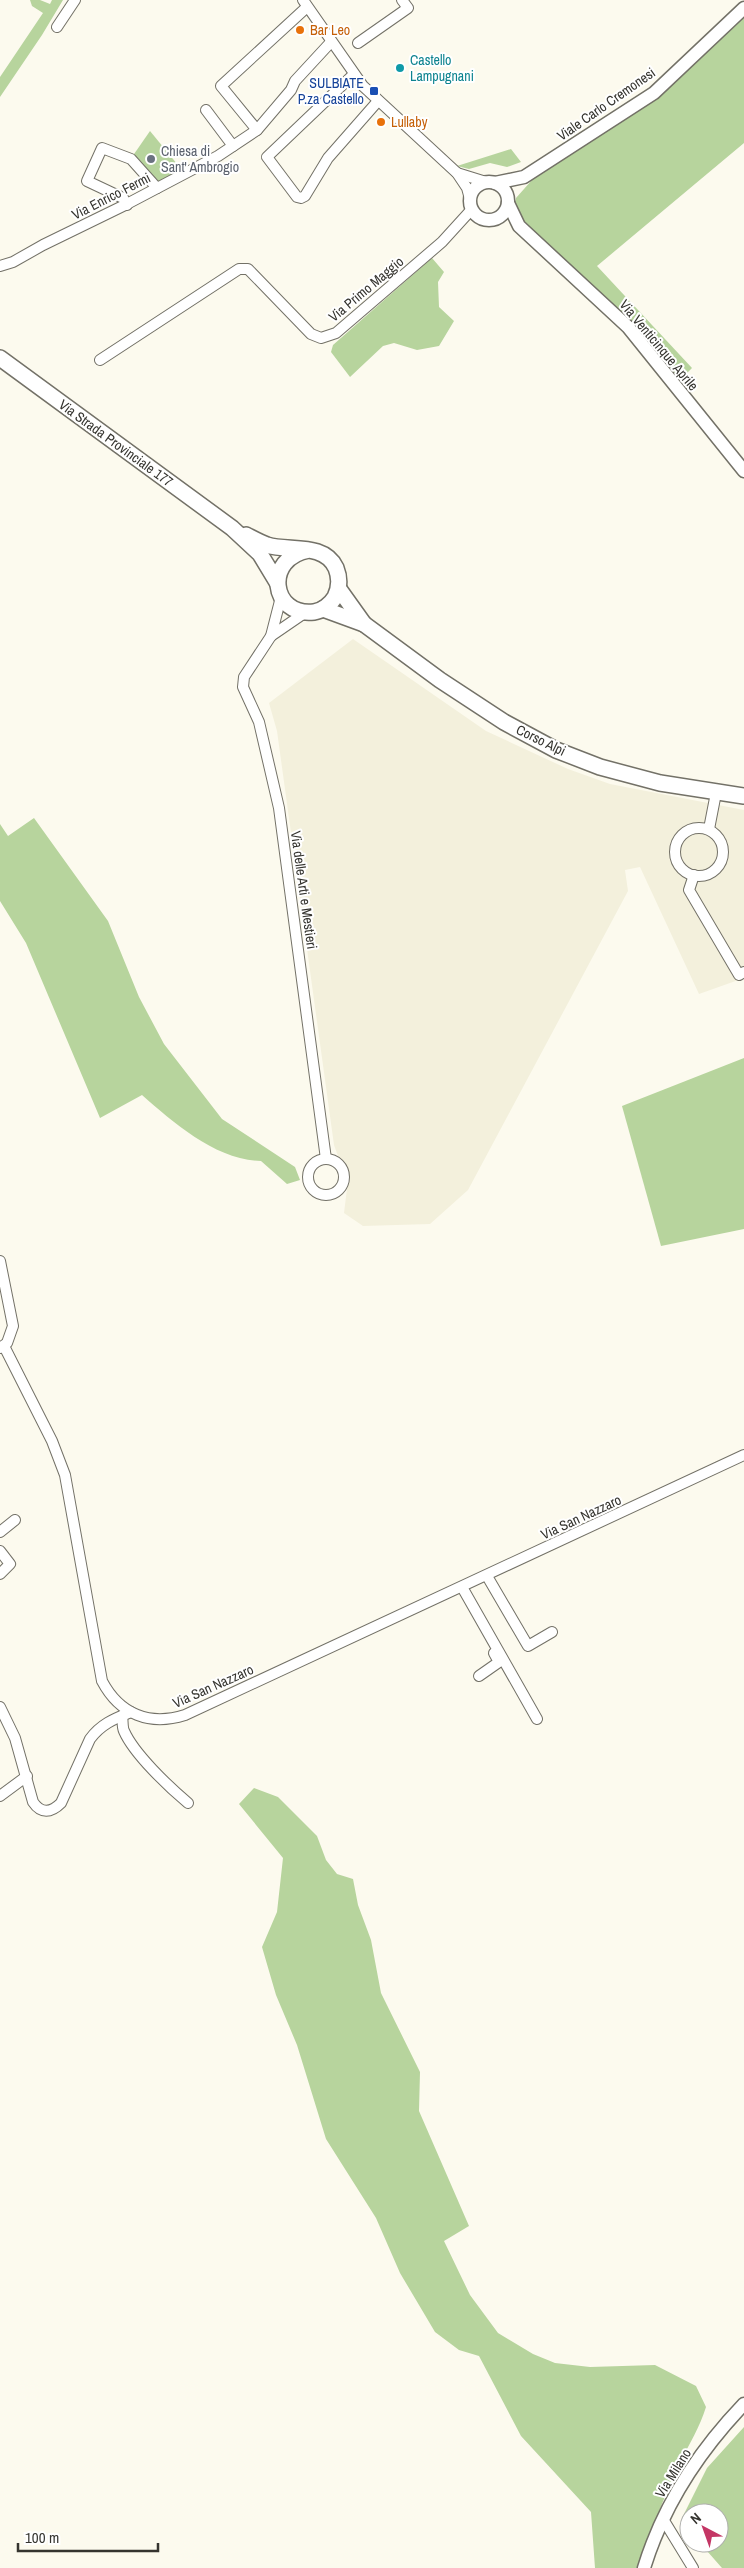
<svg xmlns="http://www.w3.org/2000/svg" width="744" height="2568" font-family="'Archivo Narrow',sans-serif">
  <rect width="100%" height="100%" fill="#fcfaee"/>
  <!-- built -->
  <polygon fill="#f3f0dc" points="353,639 486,731 568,769 610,784 744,810 744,978 699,994 640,867 625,870 628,891 468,1190 430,1224 363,1226 344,1213 349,1173 339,1159 334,1145 277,731 269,703"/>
  <!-- green -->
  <g fill="#b7d49d">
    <polygon points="30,0 40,0 50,4 52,0 63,0 42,35 0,97 0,77 43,13 32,6"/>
    <polygon points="744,16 744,143 597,266 692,368 681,379 672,373 657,350 580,274 523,223 514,209 516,198 532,180 657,96"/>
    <polygon points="150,131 182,170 155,183 132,157"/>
    <polygon points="511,149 521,162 507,167 490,163 469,169 457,166"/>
    <polygon points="432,258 444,272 438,282 439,307 454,321 439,346 417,350 394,343 383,346 350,377 331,352 333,345"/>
    <path d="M 34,818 L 108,921 L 139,997 L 164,1044 L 222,1119 L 295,1167 L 300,1180 L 287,1184 L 261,1161 C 216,1160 174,1123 142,1095 L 100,1118 L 26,943 L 0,901 L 0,824 L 8,836 Z"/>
    <polygon points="744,1058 744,1229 661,1246 622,1106"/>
    <path d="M 254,1788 L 278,1797 L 317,1836 L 326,1860 L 337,1874 L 353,1879 L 358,1905 L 371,1940 L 381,1993 L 420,2072 L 419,2111 L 469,2226 L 444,2241 L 470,2295 L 498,2333 L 533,2354 L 555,2363 L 590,2367 L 655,2365 L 696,2386 L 706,2407 C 700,2427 689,2444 680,2463 C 664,2497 650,2532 639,2568 L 595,2568 L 591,2512 L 521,2436 L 479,2356 L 459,2350 L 435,2332 L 400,2273 L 376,2218 L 326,2139 L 297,2045 L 276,1995 L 262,1947 L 277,1912 L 283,1858 L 239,1804 Z"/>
    <polygon points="744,2427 744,2568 722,2568 700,2543 719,2543 719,2513 689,2513 689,2528 682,2518 707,2468"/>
  </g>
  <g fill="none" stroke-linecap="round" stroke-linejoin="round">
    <defs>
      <g id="minor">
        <polyline points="303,0 363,86 457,173 467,188 470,199"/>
        <polyline points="57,27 75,0"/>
        <polyline points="358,43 408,8 402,0"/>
        <polyline points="354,74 267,157 297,197 301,198 305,196 328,158 378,101"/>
        <polyline points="206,110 233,146"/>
        <polyline points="257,130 221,86 307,7"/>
        <polyline points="457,173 486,182"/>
        <polyline points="127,205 123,198 87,181 102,148 131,159 157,188"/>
        <polyline points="0,266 13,262 43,245 125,205 218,156 257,130 291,90 295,81 331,42"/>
        <polyline points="100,360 239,269 248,269 311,334 321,338 336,333 442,242 472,209"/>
        <polyline points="281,597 271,636 244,677 243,687 259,722 279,808 326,1159"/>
        <polyline points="271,636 306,612"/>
        <circle cx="699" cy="852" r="24"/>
        <polyline points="709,829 716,793"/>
        <polyline points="694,875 689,890 739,975 744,972"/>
        <circle cx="326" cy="1177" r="18"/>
        <polyline points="0,1261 13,1326 7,1343 0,1348"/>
        <path d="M 4,1346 L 52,1441 L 65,1475 L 102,1681 C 120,1715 150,1726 185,1715 L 744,1455"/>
        <polyline points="0,1532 15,1520"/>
        <polyline points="0,1551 10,1564 0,1574"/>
        <polyline points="487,1576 528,1646 552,1632"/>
        <polyline points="462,1587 537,1719"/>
        <polyline points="479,1676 499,1662 494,1653"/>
        <path d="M 0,1707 L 15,1738 L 33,1802 C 41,1814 51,1813 61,1803 L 90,1739 C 101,1724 114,1719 131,1712"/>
        <path d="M 122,1716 C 123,1720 122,1727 124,1731 C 134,1754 169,1787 188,1803"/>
        <polyline points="0,1796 27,1776"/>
        <polyline points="663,2519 693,2568"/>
      </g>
      <g id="tertiary">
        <circle cx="489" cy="201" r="19"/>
        <polyline points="495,183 524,177 654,93 744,8"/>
        <polyline points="508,203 519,226 628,327 744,471"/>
        <path d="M 644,2568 C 663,2506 699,2451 744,2404"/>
      </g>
      <g id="secondary">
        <polyline points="0,358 232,528 260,554 277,582"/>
        <path d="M 246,535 C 252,538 259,542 267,545 C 289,552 324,542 336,568 C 340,578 340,587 335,597 C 331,604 322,611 314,612 C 271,617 263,558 309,550"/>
        <polyline points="339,589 364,624 440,680 504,722 556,750 600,767 660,783 744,796"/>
        <polyline points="323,609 364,624"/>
      </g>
    </defs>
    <!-- minor casing -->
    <use href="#minor" stroke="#737167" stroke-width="12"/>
    <!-- tertiary casing -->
    <use href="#tertiary" stroke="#737167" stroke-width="15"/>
    <!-- secondary casing -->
    <use href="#secondary" stroke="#737167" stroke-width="18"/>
    <!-- minor -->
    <use href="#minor" stroke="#fff" stroke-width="10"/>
    <!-- tertiary -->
    <use href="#tertiary" stroke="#fff" stroke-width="12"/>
    <!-- secondary -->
    <use href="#secondary" stroke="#fff" stroke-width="15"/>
  </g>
  <!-- markers -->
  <g fill="#e8710a" stroke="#fff" stroke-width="2">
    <circle cx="300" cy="30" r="5"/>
    <circle cx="381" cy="122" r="5"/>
  </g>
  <circle fill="#0f9aa8" stroke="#fff" stroke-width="2" cx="400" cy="68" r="5"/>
  <rect fill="#1a4fb4" stroke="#fff" stroke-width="2" x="369" y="86" width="10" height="10" rx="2.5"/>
  <circle fill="#6b7280" stroke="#fff" stroke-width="2" cx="151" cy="159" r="5"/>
  <g text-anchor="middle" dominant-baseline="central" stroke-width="4" stroke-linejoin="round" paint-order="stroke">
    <!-- food labels -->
    <g font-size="14" fill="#c56008" stroke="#fff" text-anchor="start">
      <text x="310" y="30">Bar Leo</text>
      <text x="391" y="122">Lullaby</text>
    </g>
    <!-- culture labels -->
    <g font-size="14" fill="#0d838f" stroke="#fff" text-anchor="start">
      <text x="410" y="60">Castello<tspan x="410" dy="16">Lampugnani</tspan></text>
    </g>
    <!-- transit labels -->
    <g font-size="14" fill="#164399" stroke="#fff" text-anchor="end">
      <text x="364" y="83">SULBIATE<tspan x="364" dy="16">P.za Castello</tspan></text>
    </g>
    <!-- street labels -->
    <g font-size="14" fill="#35342f" stroke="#fff">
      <text transform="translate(606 104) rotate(-35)">Viale Carlo Cremonesi</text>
      <text transform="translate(111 196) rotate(-27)">Via Enrico Fermi</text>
      <text transform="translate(366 289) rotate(-40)">Via Primo Maggio</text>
      <text transform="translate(659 345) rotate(50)">Via Venticinque Aprile</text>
      <text transform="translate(116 443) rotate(36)">Via Strada Provinciale 177</text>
      <text transform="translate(541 740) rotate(26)">Corso Alpi</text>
      <text transform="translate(304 890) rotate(82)">Via delle Arti e Mestieri</text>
      <text transform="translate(581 1517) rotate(-25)">Via San Nazzaro</text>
      <text transform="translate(213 1686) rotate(-24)">Via San Nazzaro</text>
      <text transform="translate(673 2473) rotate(-58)">Via Milano</text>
    </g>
    <!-- worship labels -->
    <g font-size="14" fill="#5b616d" stroke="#fff" text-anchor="start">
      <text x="161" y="151">Chiesa di<tspan x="161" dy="16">Sant' Ambrogio</tspan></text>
    </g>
  </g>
  <!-- north arrow -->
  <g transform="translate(704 2528) rotate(319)"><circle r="24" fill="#ffffff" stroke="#aeaeac"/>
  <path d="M0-4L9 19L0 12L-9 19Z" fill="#c43665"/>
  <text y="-8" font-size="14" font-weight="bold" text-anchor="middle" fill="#35342f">N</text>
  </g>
  <!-- scale -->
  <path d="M18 2543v8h140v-8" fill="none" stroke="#35342f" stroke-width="2.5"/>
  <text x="25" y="2543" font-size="15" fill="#35342f" stroke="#ffffff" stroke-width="4" paint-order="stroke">100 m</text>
</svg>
